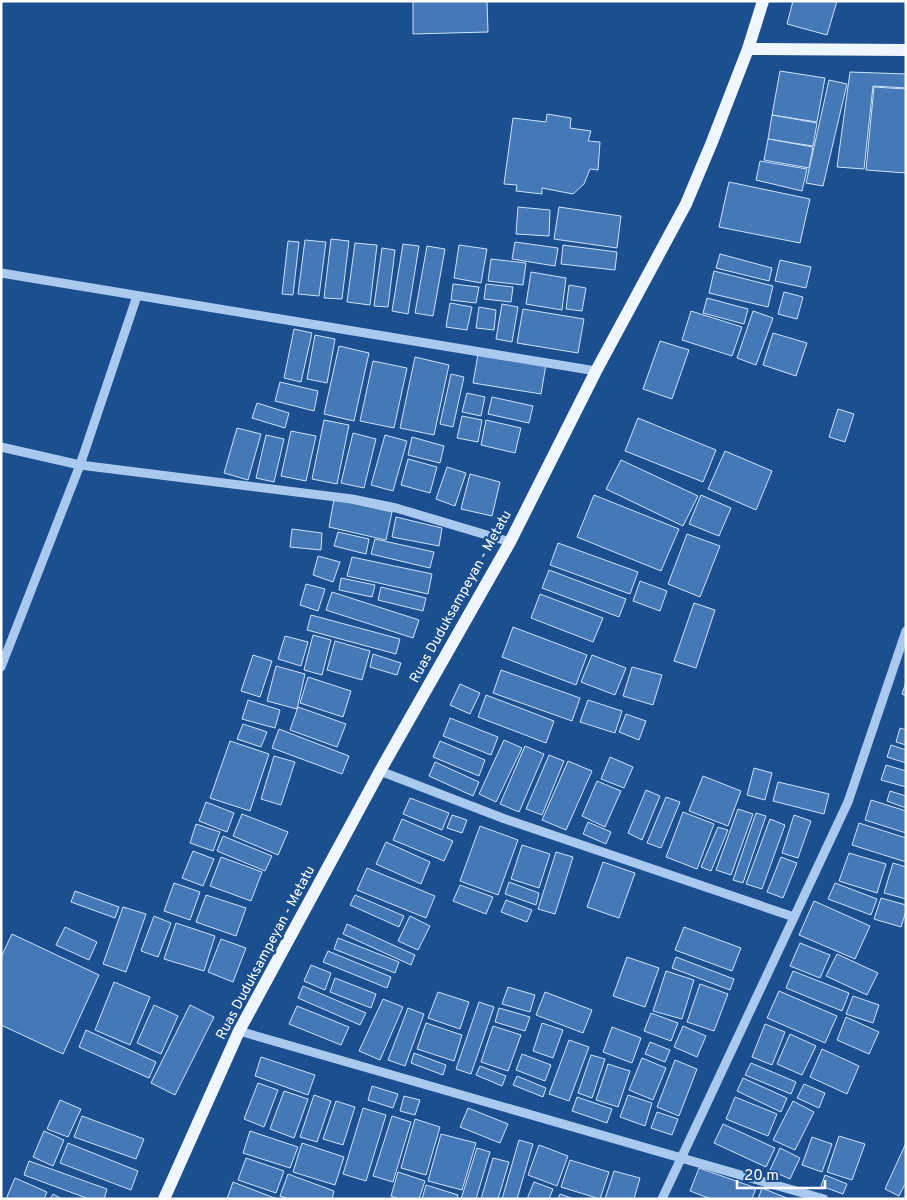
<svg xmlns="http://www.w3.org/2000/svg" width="907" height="1200" font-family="Overpass,sans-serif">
  <rect width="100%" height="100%" fill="#1b4f8f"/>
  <!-- building -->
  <g fill="#4478b7" stroke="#cfe3fa">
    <polygon points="413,1 487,1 488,32 413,34"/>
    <polygon points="793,1 837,1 827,35 787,24"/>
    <polygon points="780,71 825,78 817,122 772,115"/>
    <polygon points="850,72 906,74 906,88 873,86 864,169 837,167"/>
    <polygon points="829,80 847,84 823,186 806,183"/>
    <polygon points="874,87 906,89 906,173 866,170"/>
    <polygon points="547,114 571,118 570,128 591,131 588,141 600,142 598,170 590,169 584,184 573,194 542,188 542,194 516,191 517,185 504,184 513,118 546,122"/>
    <polygon points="772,115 817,123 813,146 768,139"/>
    <polygon points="768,139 813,147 809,168 764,160"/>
    <polygon points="760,161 807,169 802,191 756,180"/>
    <polygon points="729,182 810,199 800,243 719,227"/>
    <polygon points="518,207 550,210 549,236 516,234"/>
    <polygon points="559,207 621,216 617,248 554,239"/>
    <polygon points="331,239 349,241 342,299 324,298"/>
    <polygon points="305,240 326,242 319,296 298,294"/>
    <polygon points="288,241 299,242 293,295 282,294"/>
    <polygon points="515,242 558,248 555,266 512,259"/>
    <polygon points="355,243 377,245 370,305 347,302"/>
    <polygon points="403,244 419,246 408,314 392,311"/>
    <polygon points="459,245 487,249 481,283 454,278"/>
    <polygon points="563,245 617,252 615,270 561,264"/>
    <polygon points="427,246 445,249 433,316 415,313"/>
    <polygon points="382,248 395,250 388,307 374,306"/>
    <polygon points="720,254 772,268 769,281 716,268"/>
    <polygon points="491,259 526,263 523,285 488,281"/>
    <polygon points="780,260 811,267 806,288 775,281"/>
    <polygon points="714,271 773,286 768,307 709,293"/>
    <polygon points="531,272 566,278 562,310 526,304"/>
    <polygon points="453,284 479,287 476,303 451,300"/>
    <polygon points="486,284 513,287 511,302 484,299"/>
    <polygon points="569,285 586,288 582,311 566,309"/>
    <polygon points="784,292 803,297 797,319 778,314"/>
    <polygon points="707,298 748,309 744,324 703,313"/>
    <polygon points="450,303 472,307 467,330 446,327"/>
    <polygon points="502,304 518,307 512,342 496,339"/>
    <polygon points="479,307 496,310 494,330 476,328"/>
    <polygon points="523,309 584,319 578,353 517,343"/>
    <polygon points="691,311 742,327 732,356 682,340"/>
    <polygon points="753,311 773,318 756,365 737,358"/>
    <polygon points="294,329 312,333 301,382 284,378"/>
    <polygon points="773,333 807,343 796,376 763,365"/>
    <polygon points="315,335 335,339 327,383 307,379"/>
    <polygon points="660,341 689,350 672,399 643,389"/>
    <polygon points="339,346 369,353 354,421 324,414"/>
    <polygon points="478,354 546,364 541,394 473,383"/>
    <polygon points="415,357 449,365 434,435 400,428"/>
    <polygon points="373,361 407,368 394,428 360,421"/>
    <polygon points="451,374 464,377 453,427 440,424"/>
    <polygon points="280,382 318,391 314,411 275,401"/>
    <polygon points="467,393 485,397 481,416 462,412"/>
    <polygon points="492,397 533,406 529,423 488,414"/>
    <polygon points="257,403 289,413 285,428 252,418"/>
    <polygon points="838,409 854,414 845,442 829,437"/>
    <polygon points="462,416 482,420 478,442 457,438"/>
    <polygon points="638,418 716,450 703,482 625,451"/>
    <polygon points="324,420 349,425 337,484 312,479"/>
    <polygon points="486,420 521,428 515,453 481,445"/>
    <polygon points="237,428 261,434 248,480 224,473"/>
    <polygon points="291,431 316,436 306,481 281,476"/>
    <polygon points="353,433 376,439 364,488 341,483"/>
    <polygon points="266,435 284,439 274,482 256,478"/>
    <polygon points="385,435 407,441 393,491 371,485"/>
    <polygon points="412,437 444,446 440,463 408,455"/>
    <polygon points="725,451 772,471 756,510 708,489"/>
    <polygon points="408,459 437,467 430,493 401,485"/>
    <polygon points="621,460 698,496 683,526 606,489"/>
    <polygon points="447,467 466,473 455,506 436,499"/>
    <polygon points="470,474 500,482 492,516 461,509"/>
    <polygon points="594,495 679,529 661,571 577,537"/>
    <polygon points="701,495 731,508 719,536 689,524"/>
    <polygon points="334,499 392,512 386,540 329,527"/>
    <polygon points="396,517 442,528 439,546 392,537"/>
    <polygon points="292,529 322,533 321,550 290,547"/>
    <polygon points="338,532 369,539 366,554 334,546"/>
    <polygon points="687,534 720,546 700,597 668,584"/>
    <polygon points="375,539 434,552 430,568 371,554"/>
    <polygon points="558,543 638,572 630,594 550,565"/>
    <polygon points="318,556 340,562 333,582 313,575"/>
    <polygon points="352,557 432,574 428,594 347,576"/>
    <polygon points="549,570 626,599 619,617 542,588"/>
    <polygon points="341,578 375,585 372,597 339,590"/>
    <polygon points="640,581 667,591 660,611 633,601"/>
    <polygon points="306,584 325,589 318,611 300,605"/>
    <polygon points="381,587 426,598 423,611 378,600"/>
    <polygon points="332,592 419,620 413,638 326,610"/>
    <polygon points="540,594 603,618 593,642 531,618"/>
    <polygon points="694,603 715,610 696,668 674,661"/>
    <polygon points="311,615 400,639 396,654 307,630"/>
    <polygon points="513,627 587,655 576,685 502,657"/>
    <polygon points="313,635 331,640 322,675 304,670"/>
    <polygon points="285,636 308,642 301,666 278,659"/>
    <polygon points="335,641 370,651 362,680 327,670"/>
    <polygon points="373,654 401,663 397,675 370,667"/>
    <polygon points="253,655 272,661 260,697 241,691"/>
    <polygon points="592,655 626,668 615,695 581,682"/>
    <polygon points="276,666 305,674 297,709 267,701"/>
    <polygon points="632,667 662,675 653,705 623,696"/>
    <polygon points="501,670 580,698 572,721 493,693"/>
    <polygon points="308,677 351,691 343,717 300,703"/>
    <polygon points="906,682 906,696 902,694"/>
    <polygon points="460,684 480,693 470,714 450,705"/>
    <polygon points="486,695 554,721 546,743 478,717"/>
    <polygon points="248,700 280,710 275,728 242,719"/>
    <polygon points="588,700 622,711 615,733 580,722"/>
    <polygon points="298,707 346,724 337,747 290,730"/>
    <polygon points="626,714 646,721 639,740 619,732"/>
    <polygon points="450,718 498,737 491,755 443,736"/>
    <polygon points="243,724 267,732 261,747 237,739"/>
    <polygon points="900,728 906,730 906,745 896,742"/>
    <polygon points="279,729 349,756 342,774 272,748"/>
    <polygon points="504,740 522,748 496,802 479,794"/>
    <polygon points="230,741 269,754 250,811 210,798"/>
    <polygon points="440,741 485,760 479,776 433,757"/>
    <polygon points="891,745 906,750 906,763 887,757"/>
    <polygon points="525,746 544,754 519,812 500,804"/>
    <polygon points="549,755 564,761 542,815 526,809"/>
    <polygon points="274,756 295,762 281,805 261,799"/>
    <polygon points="610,757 633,767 624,788 601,779"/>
    <polygon points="568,761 592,771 566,830 542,820"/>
    <polygon points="435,762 479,782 473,796 429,776"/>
    <polygon points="886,765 906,771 906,787 881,780"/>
    <polygon points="754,768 772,773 765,800 747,795"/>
    <polygon points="703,776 741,791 728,826 689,811"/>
    <polygon points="597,781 621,791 605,827 582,816"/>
    <polygon points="778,782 829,794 824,814 773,801"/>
    <polygon points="646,790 660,796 642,840 628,833"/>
    <polygon points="890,791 906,796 906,808 887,801"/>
    <polygon points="666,797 680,802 661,848 647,843"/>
    <polygon points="410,798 449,813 442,830 403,814"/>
    <polygon points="871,800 906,811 906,833 865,820"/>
    <polygon points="206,802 234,813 227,832 199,821"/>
    <polygon points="738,809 753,814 731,875 716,870"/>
    <polygon points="683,812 714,824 697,869 666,857"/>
    <polygon points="756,813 766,816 743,883 733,880"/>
    <polygon points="242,814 288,832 278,855 233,836"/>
    <polygon points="452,815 467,820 462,833 447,828"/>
    <polygon points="794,815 811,821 798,858 782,853"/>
    <polygon points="402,819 453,841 444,861 393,840"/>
    <polygon points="770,819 785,825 762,889 746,884"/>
    <polygon points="588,822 611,832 606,844 583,834"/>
    <polygon points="859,823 906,838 906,862 852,845"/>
    <polygon points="196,824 220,832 213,851 190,843"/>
    <polygon points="480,826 518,840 498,895 460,881"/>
    <polygon points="718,827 728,830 711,871 701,867"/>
    <polygon points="223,836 272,856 265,871 217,851"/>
    <polygon points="386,842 430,862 421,884 376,864"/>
    <polygon points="522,845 550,854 539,888 511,879"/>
    <polygon points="193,851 214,859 203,886 182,878"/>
    <polygon points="556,852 573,857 555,914 538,909"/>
    <polygon points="849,853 886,864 877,893 839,881"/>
    <polygon points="221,857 262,872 251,901 210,886"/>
    <polygon points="781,857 797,863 783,898 767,892"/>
    <polygon points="603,862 635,873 619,918 587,907"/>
    <polygon points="893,863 906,867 906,899 884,893"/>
    <polygon points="367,868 435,896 426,918 357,890"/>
    <polygon points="509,882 539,893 536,905 505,894"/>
    <polygon points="174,883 200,892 190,920 164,911"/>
    <polygon points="835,883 877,899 871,915 828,899"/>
    <polygon points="460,885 493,897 486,914 453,901"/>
    <polygon points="75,891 119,907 115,918 71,902"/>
    <polygon points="206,895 246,908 236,936 196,922"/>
    <polygon points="355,895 404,916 399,927 350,905"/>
    <polygon points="881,898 906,905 906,911 901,927 874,919"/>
    <polygon points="506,900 532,910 527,922 501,912"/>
    <polygon points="814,901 870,926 855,959 799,935"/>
    <polygon points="123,907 146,914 126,972 103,964"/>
    <polygon points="154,916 171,923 158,957 141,951"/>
    <polygon points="410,916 430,926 418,950 398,941"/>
    <polygon points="176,923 215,936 204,971 164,959"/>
    <polygon points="347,924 415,955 411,965 343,934"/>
    <polygon points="65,927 97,942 89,960 56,945"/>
    <polygon points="684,927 741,948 732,971 675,950"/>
    <polygon points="12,934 99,975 63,1054 1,1025 1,957"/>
    <polygon points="338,938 399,962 395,973 334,949"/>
    <polygon points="221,939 246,948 233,982 208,972"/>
    <polygon points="800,943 830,955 820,978 790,966"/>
    <polygon points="328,951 391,977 387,988 323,962"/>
    <polygon points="837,954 878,973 867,995 826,976"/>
    <polygon points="627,957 659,968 645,1007 613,996"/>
    <polygon points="676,957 734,979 730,990 672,968"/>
    <polygon points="311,965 331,973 325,990 304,981"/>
    <polygon points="666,971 694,980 682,1019 653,1011"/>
    <polygon points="793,971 849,993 842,1011 786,988"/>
    <polygon points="335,978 376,994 371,1008 330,992"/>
    <polygon points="114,982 150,997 130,1045 95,1030"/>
    <polygon points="700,984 728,994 714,1031 687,1022"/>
    <polygon points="303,986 366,1013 360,1025 298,998"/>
    <polygon points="508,987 535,995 530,1012 502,1004"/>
    <polygon points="779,991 837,1016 825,1043 767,1018"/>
    <polygon points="438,992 469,1002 460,1029 428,1018"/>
    <polygon points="545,992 592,1010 583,1033 536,1015"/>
    <polygon points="853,996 879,1005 873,1023 846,1014"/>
    <polygon points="383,999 403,1007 380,1060 359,1051"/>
    <polygon points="479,1002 494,1007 471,1074 456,1069"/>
    <polygon points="154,1005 178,1016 161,1054 137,1043"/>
    <polygon points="190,1005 214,1017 175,1095 151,1083"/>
    <polygon points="297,1006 349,1027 341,1045 289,1024"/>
    <polygon points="408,1008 424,1014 405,1066 388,1060"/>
    <polygon points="499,1008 530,1017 525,1031 495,1022"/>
    <polygon points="651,1013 678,1023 671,1041 644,1031"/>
    <polygon points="846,1017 879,1032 869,1054 837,1040"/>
    <polygon points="426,1023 462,1035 454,1061 417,1049"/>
    <polygon points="542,1023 563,1030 553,1058 533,1051"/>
    <polygon points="765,1024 785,1032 772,1065 752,1057"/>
    <polygon points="493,1026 521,1035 508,1071 481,1062"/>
    <polygon points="683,1026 706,1036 697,1057 674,1047"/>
    <polygon points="612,1027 641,1038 632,1063 603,1052"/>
    <polygon points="86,1030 156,1062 149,1078 79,1047"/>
    <polygon points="790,1034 816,1046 802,1075 777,1064"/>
    <polygon points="569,1040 589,1047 569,1101 549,1094"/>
    <polygon points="650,1042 670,1050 665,1062 645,1054"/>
    <polygon points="822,1049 859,1066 847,1094 810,1077"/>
    <polygon points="414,1053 446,1065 443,1075 411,1063"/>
    <polygon points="522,1054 551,1065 545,1081 516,1070"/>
    <polygon points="591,1055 605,1059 592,1098 578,1093"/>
    <polygon points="261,1057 315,1075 308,1095 255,1076"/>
    <polygon points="642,1058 666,1068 653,1100 629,1090"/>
    <polygon points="675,1060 697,1069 679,1116 657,1107"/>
    <polygon points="751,1063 796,1082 791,1094 745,1075"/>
    <polygon points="608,1064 630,1071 618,1107 596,1100"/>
    <polygon points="480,1066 506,1076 502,1086 476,1075"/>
    <polygon points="517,1076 546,1088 543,1097 513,1085"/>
    <polygon points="743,1078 787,1098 781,1112 737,1091"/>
    <polygon points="258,1083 278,1090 264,1127 244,1119"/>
    <polygon points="804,1084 825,1093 819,1108 797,1098"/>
    <polygon points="372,1086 398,1094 393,1108 368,1100"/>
    <polygon points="284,1091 308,1099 294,1138 270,1129"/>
    <polygon points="314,1095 331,1101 317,1142 300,1137"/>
    <polygon points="628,1095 652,1103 645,1126 620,1117"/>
    <polygon points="404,1096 420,1100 415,1115 400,1111"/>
    <polygon points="577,1097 612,1109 607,1123 572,1111"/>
    <polygon points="735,1097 777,1114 768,1136 726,1119"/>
    <polygon points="60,1100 81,1109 68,1137 47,1129"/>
    <polygon points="336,1101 355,1107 343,1145 323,1139"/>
    <polygon points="793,1101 814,1112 795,1150 773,1140"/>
    <polygon points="363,1108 386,1115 366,1181 343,1174"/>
    <polygon points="468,1108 508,1124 500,1143 460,1127"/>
    <polygon points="657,1112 678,1119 672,1135 651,1128"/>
    <polygon points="82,1116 144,1139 136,1159 74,1137"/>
    <polygon points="392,1116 411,1122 393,1182 373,1176"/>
    <polygon points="415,1119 440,1127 426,1175 401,1168"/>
    <polygon points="723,1124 775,1148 766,1167 714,1143"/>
    <polygon points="44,1131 64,1140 53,1166 33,1157"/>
    <polygon points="250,1131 298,1147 290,1168 243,1153"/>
    <polygon points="441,1134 476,1143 462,1190 428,1181"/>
    <polygon points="839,1136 865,1144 852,1180 827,1172"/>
    <polygon points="812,1137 832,1144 822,1172 802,1165"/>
    <polygon points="519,1140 533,1144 517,1199 502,1199"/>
    <polygon points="68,1143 138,1171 131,1190 60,1163"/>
    <polygon points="302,1143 344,1157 335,1185 293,1172"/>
    <polygon points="906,1143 906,1182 899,1196 885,1189"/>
    <polygon points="539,1145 568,1156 557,1186 528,1175"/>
    <polygon points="477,1148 490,1152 476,1199 461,1199"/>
    <polygon points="780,1148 800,1158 790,1179 770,1170"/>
    <polygon points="246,1158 284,1171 276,1193 238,1180"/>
    <polygon points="493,1158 509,1162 498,1199 481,1199"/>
    <polygon points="570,1160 609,1172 600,1199 561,1187"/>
    <polygon points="29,1161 107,1189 104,1199 89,1199 24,1175"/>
    <polygon points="699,1168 756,1188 752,1199 711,1199 690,1191"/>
    <polygon points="614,1171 640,1178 634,1199 605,1199"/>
    <polygon points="398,1172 425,1181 419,1199 399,1199 391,1196"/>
    <polygon points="288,1174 334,1191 332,1199 289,1199 280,1196"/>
    <polygon points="825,1175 847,1184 843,1194 821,1186"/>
    <polygon points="15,1178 47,1192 44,1199 6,1199"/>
    <polygon points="233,1182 277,1199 227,1199"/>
    <polygon points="534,1182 553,1189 549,1199 527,1199"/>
    <polygon points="426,1185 458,1195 457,1199 422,1199"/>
    <polygon points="762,1188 789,1199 758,1199"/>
    <polygon points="53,1194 62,1199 50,1199"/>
    <polygon points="560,1194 574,1199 558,1199"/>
  </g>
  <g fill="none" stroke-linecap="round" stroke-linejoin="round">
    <!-- minor -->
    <g stroke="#a9c9ee" stroke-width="9">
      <polyline points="1,273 596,371"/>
      <polyline points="1,447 80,465 352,499 396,508 510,542"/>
      <polyline points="1,667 80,465 137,296"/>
      <polyline points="380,771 505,819 794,917"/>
      <polyline points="239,1031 824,1199"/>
      <polyline points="662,1199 848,802 906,631"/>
    </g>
    <!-- major -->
    <g stroke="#f0f6ff" stroke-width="12">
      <polyline points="748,49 906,50"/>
      <polyline points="164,1199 239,1031 380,771 510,542 596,371 686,204 712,142 748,49 763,1"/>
    </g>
  </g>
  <g text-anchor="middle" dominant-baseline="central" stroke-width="5" stroke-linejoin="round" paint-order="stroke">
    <!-- street labels -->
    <g font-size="14" fill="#fff" stroke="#1b4f8f">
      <text transform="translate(461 597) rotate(-61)">Ruas Duduksampeyan - Metatu</text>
      <text transform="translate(266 953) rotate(-62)">Ruas Duduksampeyan - Metatu</text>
    </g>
  </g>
  <!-- border -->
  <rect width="907" height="1200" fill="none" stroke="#ffffff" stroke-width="5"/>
  <!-- scale -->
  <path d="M737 1180v8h88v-8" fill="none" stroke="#ffffff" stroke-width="2.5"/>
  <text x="744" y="1180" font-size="15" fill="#ffffff" stroke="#1b4f8f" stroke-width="4" paint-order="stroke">20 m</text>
</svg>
